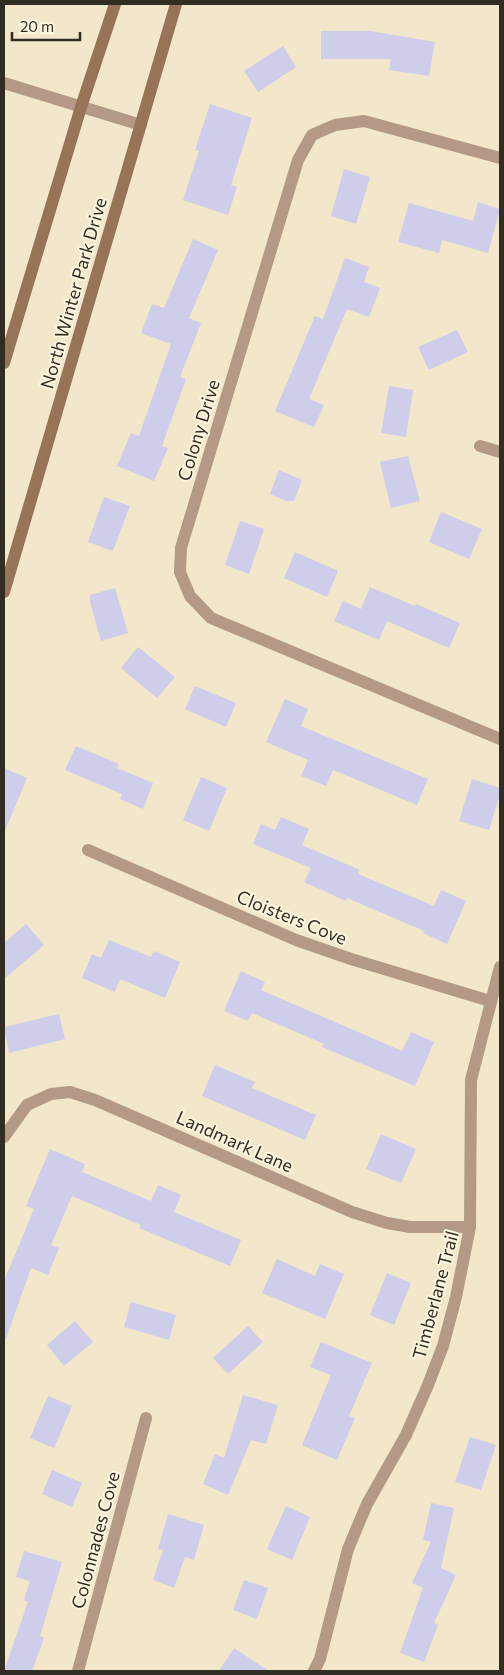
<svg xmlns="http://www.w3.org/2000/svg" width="504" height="1675" font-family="Commissioner,sans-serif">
  <rect width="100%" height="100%" fill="#f2e7ca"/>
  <!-- building -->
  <g fill="#cecdea">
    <polygon points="321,31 371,31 435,42 429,76 389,70 391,59 321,59"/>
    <polygon points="283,46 296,67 258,92 244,71"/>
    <polygon points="210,104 252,118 231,185 237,187 228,215 183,200 199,151 195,150"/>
    <polygon points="344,169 370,177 356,224 331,216"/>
    <polygon points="478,202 500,209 488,253 442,240 439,253 398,242 409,203 473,221"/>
    <polygon points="193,239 218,250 189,318 201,323 180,377 186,379 162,446 168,448 154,481 117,466 131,433 139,436 171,344 141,333 152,304 164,308"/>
    <polygon points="345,258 369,267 364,282 380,288 369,317 347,309 309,399 324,405 314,427 275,411 315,316 323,319"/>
    <polygon points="457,330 468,352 429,370 418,347"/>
    <polygon points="389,386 413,390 406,437 381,433"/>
    <polygon points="408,456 420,501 391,508 380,462"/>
    <polygon points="279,470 302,480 294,501 286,501 270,494"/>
    <polygon points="104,497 130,506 113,551 88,542"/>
    <polygon points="441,512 482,529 469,559 429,542"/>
    <polygon points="240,521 264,529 249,574 225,565"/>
    <polygon points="295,552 338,571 327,597 284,578"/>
    <polygon points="370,587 415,606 416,604 460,623 449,648 387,621 379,640 334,621 343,601 361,609"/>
    <polygon points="115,588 128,633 101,641 90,602 90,595"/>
    <polygon points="138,647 175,677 157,698 121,668"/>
    <polygon points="195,686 236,703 226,727 185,709"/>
    <polygon points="285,699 308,709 301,726 428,779 417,805 333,770 326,786 301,776 308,760 266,742"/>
    <polygon points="76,746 119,764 117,768 153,783 143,809 120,799 122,794 65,770"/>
    <polygon points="4,768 27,778 4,833"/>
    <polygon points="201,777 227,788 209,831 183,820"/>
    <polygon points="472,779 500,788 500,794 489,830 459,821"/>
    <polygon points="281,817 309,829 302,845 360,870 358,874 434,906 441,890 466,901 447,944 423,933 424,931 347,898 346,901 304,882 311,868 253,844 261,824 275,830"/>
    <polygon points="26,924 44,945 4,979 4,943"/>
    <polygon points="109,940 151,957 154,951 180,962 165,998 120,979 115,992 82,978 92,954 101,958"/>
    <polygon points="241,971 265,982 261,990 402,1051 411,1032 434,1042 415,1086 322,1047 324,1044 252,1013 248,1021 224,1011"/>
    <polygon points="59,1014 65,1039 9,1053 4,1027"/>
    <polygon points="215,1065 255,1082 252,1088 316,1115 305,1140 202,1096"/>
    <polygon points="381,1134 416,1149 401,1183 366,1169"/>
    <polygon points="50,1149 85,1164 82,1172 151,1201 158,1185 181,1195 174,1212 241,1240 230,1266 139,1228 141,1225 72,1196 51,1245 59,1248 48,1275 31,1268 6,1339 4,1338 4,1281 34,1209 26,1206"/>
    <polygon points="277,1259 315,1276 320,1264 344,1274 325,1319 262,1293"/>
    <polygon points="387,1273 411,1283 394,1325 370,1315"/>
    <polygon points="131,1302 176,1315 169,1340 124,1327"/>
    <polygon points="75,1321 93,1342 64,1366 47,1345"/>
    <polygon points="248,1326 263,1342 228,1374 213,1358"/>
    <polygon points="321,1342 372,1363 349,1416 355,1418 337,1460 302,1445 331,1375 310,1367"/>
    <polygon points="243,1395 278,1405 266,1444 251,1440 228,1495 203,1484 215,1454 224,1458"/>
    <polygon points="48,1396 72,1406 54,1448 30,1438"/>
    <polygon points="470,1437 496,1445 481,1490 455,1482"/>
    <polygon points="52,1470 82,1483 72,1507 42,1494"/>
    <polygon points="431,1503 454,1508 441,1568 456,1575 434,1623 438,1625 424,1662 400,1653 423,1588 412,1583 431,1542 423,1540"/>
    <polygon points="286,1506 310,1517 292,1560 267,1549"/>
    <polygon points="168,1514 204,1525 194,1560 185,1557 174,1588 153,1580 163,1550 158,1549"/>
    <polygon points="24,1551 62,1562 40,1636 44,1638 32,1671 4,1671 28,1602 24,1600 30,1581 16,1577"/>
    <polygon points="244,1580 268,1588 257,1619 233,1610"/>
    <polygon points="234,1648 269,1671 219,1671"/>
  </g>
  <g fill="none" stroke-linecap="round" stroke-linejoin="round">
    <!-- street -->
    <g stroke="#b39986" stroke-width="12">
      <polyline points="4,83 141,125"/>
      <polyline points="500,158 364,121 335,125 312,135 298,160 181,548 180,572 190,596 211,618 500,739"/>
      <polyline points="480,446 500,452"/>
      <polyline points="88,850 296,940 351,959 490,1001"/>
      <polyline points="4,1137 27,1105 51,1094 70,1092 95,1100 352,1212 387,1223 410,1227 470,1227"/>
      <polyline points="78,1671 146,1418"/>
      <polyline points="314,1671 320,1659 348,1549 367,1504 406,1435 428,1385 443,1346 456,1297 470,1227 471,1080 500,967"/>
    </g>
    <!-- secondary -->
    <g stroke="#977357" stroke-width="12">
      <polyline points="4,363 81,107 115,4"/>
      <polyline points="4,592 176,4"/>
    </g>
  </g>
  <g text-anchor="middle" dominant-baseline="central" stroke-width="4" stroke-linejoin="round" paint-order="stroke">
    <!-- street labels -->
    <g font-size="18" fill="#312d22" stroke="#fdf5dd">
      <text transform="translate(73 293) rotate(-74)">North Winter Park Drive</text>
      <text transform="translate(198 430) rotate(-73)">Colony Drive</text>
      <text transform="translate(292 917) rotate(22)">Cloisters Cove</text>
      <text transform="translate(235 1141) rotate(24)">Landmark Lane</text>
      <text transform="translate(435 1295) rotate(-75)">Timberlane Trail</text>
      <text transform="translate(95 1540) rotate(-75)">Colonnades Cove</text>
    </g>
  </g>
  <!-- border -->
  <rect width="504" height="1675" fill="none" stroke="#312d22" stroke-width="10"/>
  <!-- scale -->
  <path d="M12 32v8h68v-8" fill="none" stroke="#312d22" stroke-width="2.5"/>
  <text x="20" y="32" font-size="15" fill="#312d22" stroke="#fdf5dd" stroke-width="4" paint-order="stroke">20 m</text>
</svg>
